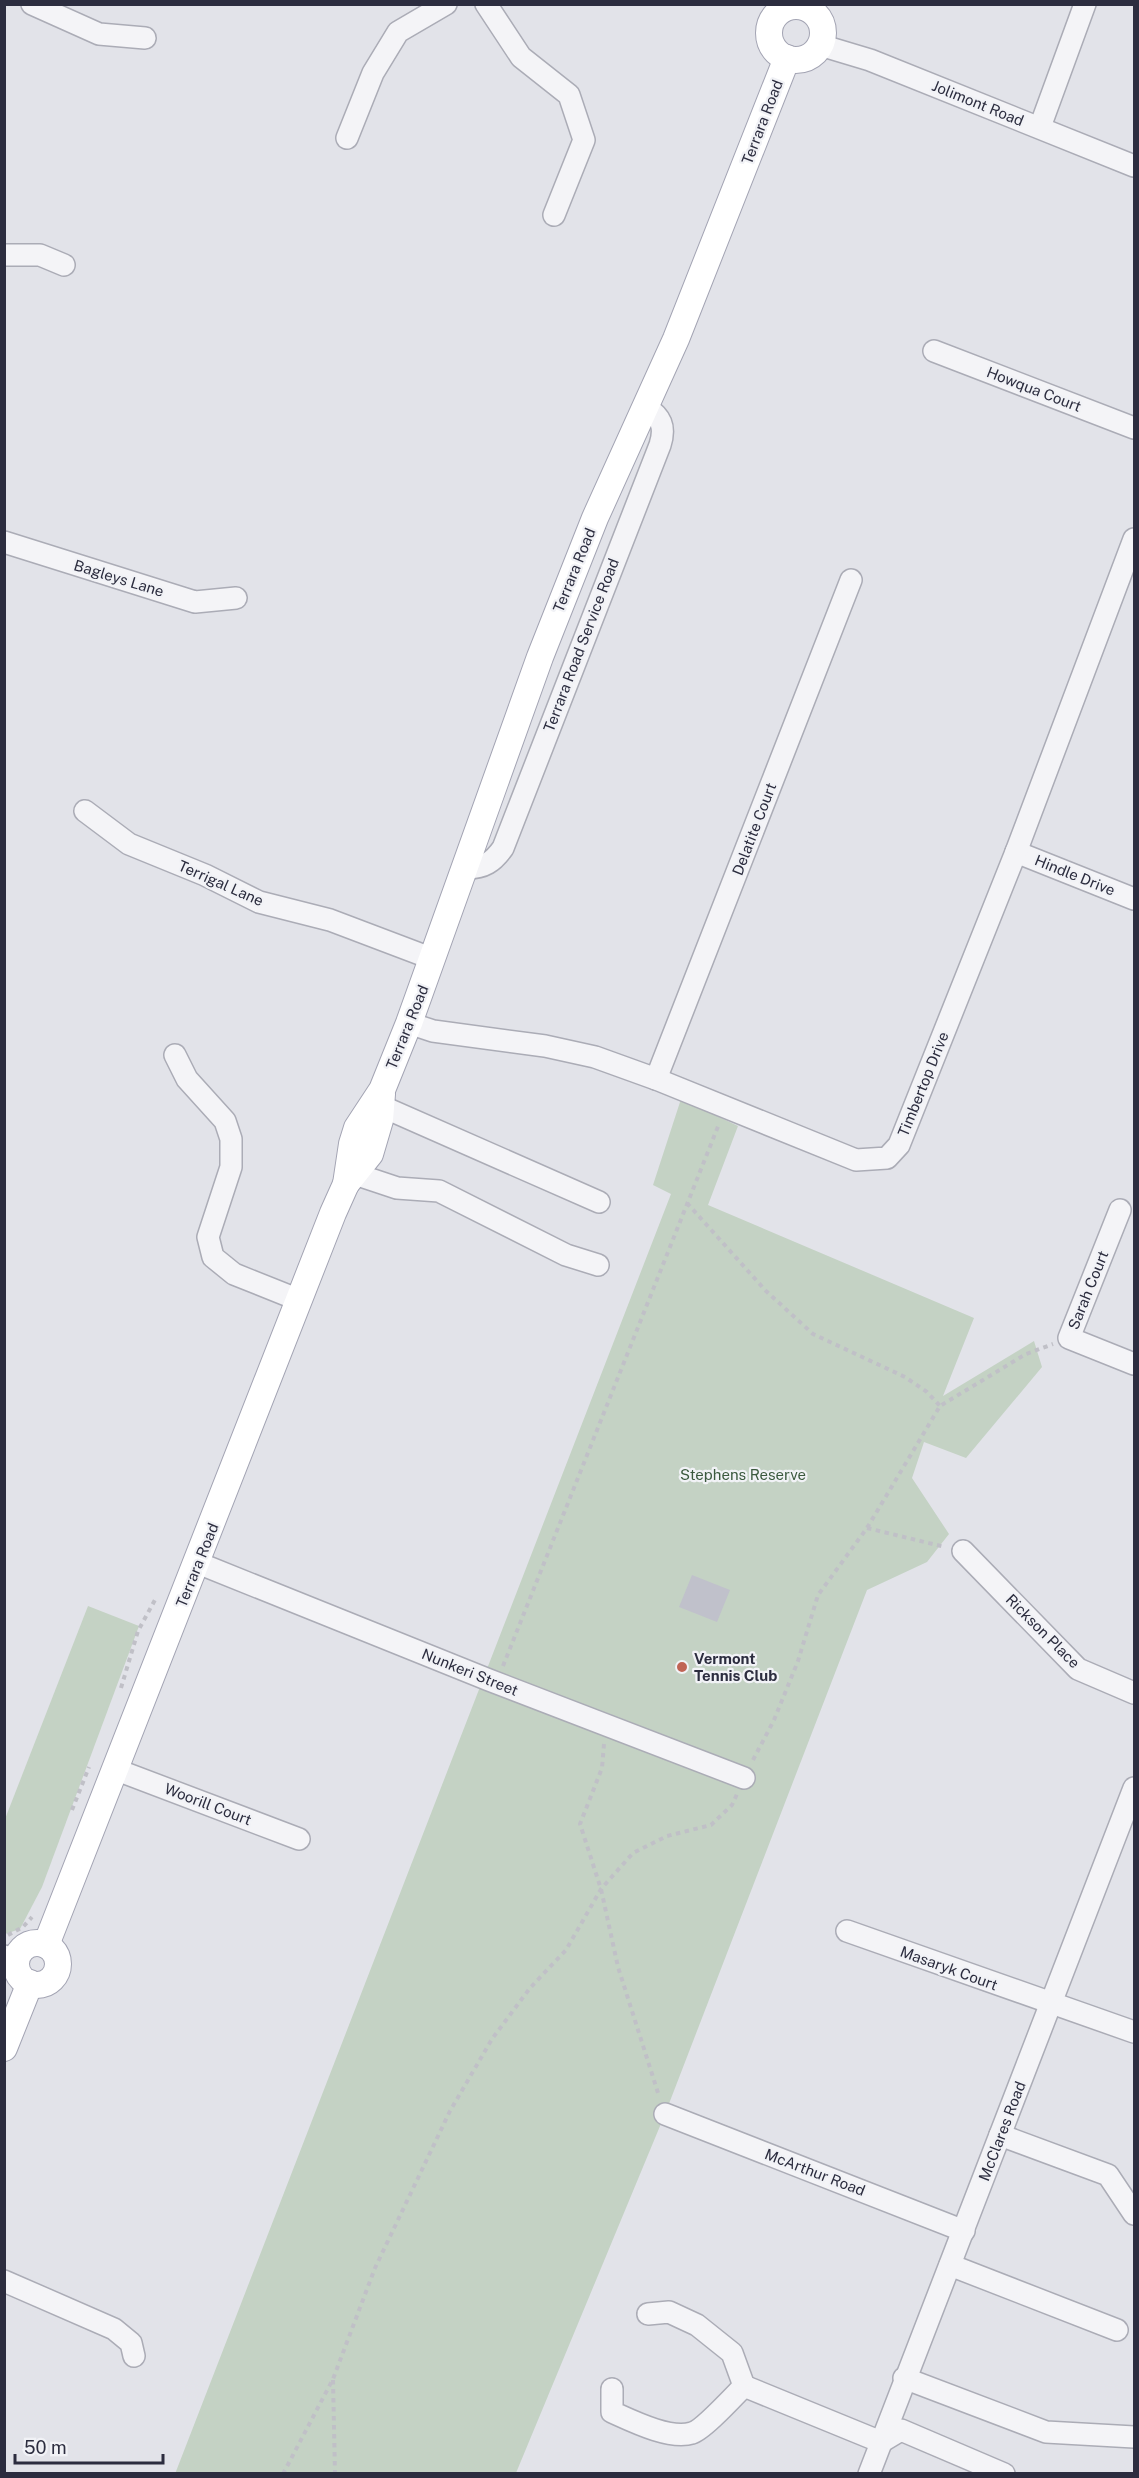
<svg xmlns="http://www.w3.org/2000/svg" width="1139" height="2478" font-family="'Public Sans',sans-serif">
  <rect width="100%" height="100%" fill="#e2e3e9"/>
  <!-- green -->
  <g fill="#c4d2c4">
    <polygon points="681,1099 738,1126 708,1205 974,1318 943,1396 1034,1341 1042,1367 966,1458 924,1442 912,1478 949,1534 927,1562 867,1590 665,2114 516,2473 175,2474 671,1194 653,1185"/>
    <polygon points="88,1606 139,1626 42,1887 20,1929 5,1934 5,1819"/>
  </g>
  <!-- building -->
  <polygon fill="#c0c1cb" points="692,1575 730,1590 717,1622 679,1607"/>
  <g fill="none" stroke-linecap="round" stroke-linejoin="round">
    <defs>
      <g id="minor">
        <polyline points="32,4 99,34 145,38"/>
        <polyline points="486,4 521,57 569,95 584,140 554,215"/>
        <polyline points="820,45 870,60 1134,166"/>
        <polyline points="1040,127 1085,4"/>
        <polyline points="347,138 373,73 398,32 446,4"/>
        <polyline points="4,255 40,255 64,265"/>
        <polyline points="934,351 1134,428"/>
        <polyline points="4,542 195,602 236,598"/>
        <polyline points="85,811 129,844 205,875 259,902 330,920 433,959"/>
        <polyline points="1016,852 1134,899"/>
        <path d="M 467,868 C 484,868 493,862 503,848 L 660,445 C 666,426 661,417 645,406"/>
        <polyline points="409,1023 433,1031 545,1046 595,1057 656,1079 856,1160 887,1158 899,1145 1016,852 1134,539"/>
        <polyline points="175,1055 187,1079 225,1121 231,1139 231,1167 208,1237 213,1257 234,1274 299,1300"/>
        <polyline points="656,1079 851,580"/>
        <polyline points="381,1106 599,1202"/>
        <polyline points="355,1174 397,1188 439,1191 566,1255 598,1265"/>
        <polyline points="1120,1210 1069,1338 1134,1364"/>
        <polyline points="963,1551 1078,1669 1134,1693"/>
        <polyline points="198,1563 489,1680 744,1778"/>
        <polyline points="117,1770 299,1839"/>
        <polyline points="847,1931 1134,2032"/>
        <polyline points="4,1956 16,1960"/>
        <polyline points="665,2114 964,2231"/>
        <polyline points="1000,2135 1108,2175 1134,2214"/>
        <polyline points="950,2265 1117,2330"/>
        <polyline points="4,2281 114,2329 131,2343 134,2356"/>
        <polyline points="904,2378 1046,2432 1134,2437"/>
        <polyline points="744,2386 881,2442 901,2430 1004,2474"/>
        <path d="M 612,2389 L 612,2412 C 632,2421 670,2440 692,2433 C 703,2430 734,2396 744,2386 L 732,2353 L 697,2325 L 669,2312 L 648,2314"/>
        <polyline points="869,2474 1134,1788"/>
      </g>
      <g id="major">
        <circle cx="796" cy="33" r="27"/>
        <polyline points="346,1184 352,1144 357,1128 382,1090 409,1023 540,657 595,518 676,339 787,58"/>
        <circle cx="37" cy="1964" r="21"/>
        <polyline points="46,1945 333,1213 346,1184 370,1154 380,1120 382,1094"/>
        <polyline points="4,2048 30,1983"/>
      </g>
    </defs>
    <!-- minor casing -->
    <use href="#minor" stroke="#abacb6" stroke-width="24"/>
    <!-- major casing -->
    <use href="#major" stroke="#a3a4b3" stroke-width="28"/>
    <!-- path -->
    <g stroke="#c0c0c7" stroke-width="4" stroke-dasharray="4.5 4.5" stroke-linecap="butt">
      <polyline points="687,1203 766,1291 813,1334 905,1377 927,1392 940,1406"/>
      <polyline points="867,1528 945,1547"/>
      <polyline points="503,1666 719,1124"/>
      <polyline points="121,1688 138,1631 156,1598"/>
      <polyline points="604,1744 602,1768 580,1824 601,1889 618,1967 659,2096"/>
      <polyline points="753,1760 774,1720 798,1661 818,1595 867,1528 940,1406 1026,1354 1053,1344"/>
      <polyline points="72,1810 89,1767"/>
      <polyline points="8,1935 23,1927 32,1917"/>
      <polyline points="333,2380 335,2474"/>
      <polyline points="283,2474 333,2379 375,2268 450,2111 492,2039 530,1988 566,1950 601,1889 633,1853 667,1836 711,1825 732,1805 737,1794"/>
    </g>
    <!-- minor -->
    <use href="#minor" stroke="#f4f4f7" stroke-width="21"/>
    <!-- major -->
    <use href="#major" stroke="#fff" stroke-width="26"/>
  </g>
  <!-- markers -->
  <circle fill="#c06455" stroke="#f1f2f6" stroke-width="2" cx="682" cy="1667" r="6"/>
  <g text-anchor="middle" dominant-baseline="central" stroke-width="4.5" stroke-linejoin="round" paint-order="stroke">
    <!-- street labels -->
    <g font-size="15" fill="#2c2d3f" stroke="#f1f2f6">
      <text transform="translate(978 103) rotate(22)">Jolimont Road</text>
      <text transform="translate(762 122) rotate(-69)">Terrara Road</text>
      <text transform="translate(1034 389) rotate(21)">Howqua Court</text>
      <text transform="translate(574 570) rotate(-68)">Terrara Road</text>
      <text transform="translate(119 578) rotate(17)">Bagleys Lane</text>
      <text transform="translate(581 645) rotate(-69)">Terrara Road Service Road</text>
      <text transform="translate(754 829) rotate(-69)">Delatite Court</text>
      <text transform="translate(1075 875) rotate(22)">Hindle Drive</text>
      <text transform="translate(221 883) rotate(24)">Terrigal Lane</text>
      <text transform="translate(407 1027) rotate(-68)">Terrara Road</text>
      <text transform="translate(923 1084) rotate(-68)">Timbertop Drive</text>
      <text transform="translate(1088 1290) rotate(-68)">Sarah Court</text>
      <text transform="translate(197 1565) rotate(-68)">Terrara Road</text>
      <text transform="translate(1043 1631) rotate(45)">Rickson Place</text>
      <text transform="translate(470 1672) rotate(22)">Nunkeri Street</text>
      <text transform="translate(208 1804) rotate(21)">Woorill Court</text>
      <text transform="translate(949 1968) rotate(20)">Masaryk Court</text>
      <text transform="translate(1002 2131) rotate(-69)">McClares Road</text>
      <text transform="translate(815 2172) rotate(21)">McArthur Road</text>
    </g>
    <!-- park labels -->
    <g font-size="15" fill="#3b593e" stroke="#f1f2f6">
      <text x="743" y="1474">Stephens Reserve</text>
    </g>
    <!-- poi labels -->
    <g font-size="15" font-weight="bold" fill="#2c2d3f" stroke="#f1f2f6" text-anchor="start">
      <text x="694" y="1658">Vermont<tspan x="694" dy="17">Tennis Club</tspan></text>
    </g>
  </g>
  <!-- border -->
  <rect width="1139" height="2478" fill="none" stroke="#2c2d3f" stroke-width="12"/>
  <!-- scale -->
  <path d="M15 2454v9h148v-9" fill="none" stroke="#2c2d3f" stroke-width="3"/>
  <text x="24" y="2454" font-size="18" fill="#2c2d3f" stroke="#f1f2f6" stroke-width="4.5" paint-order="stroke">50 m</text>
</svg>
